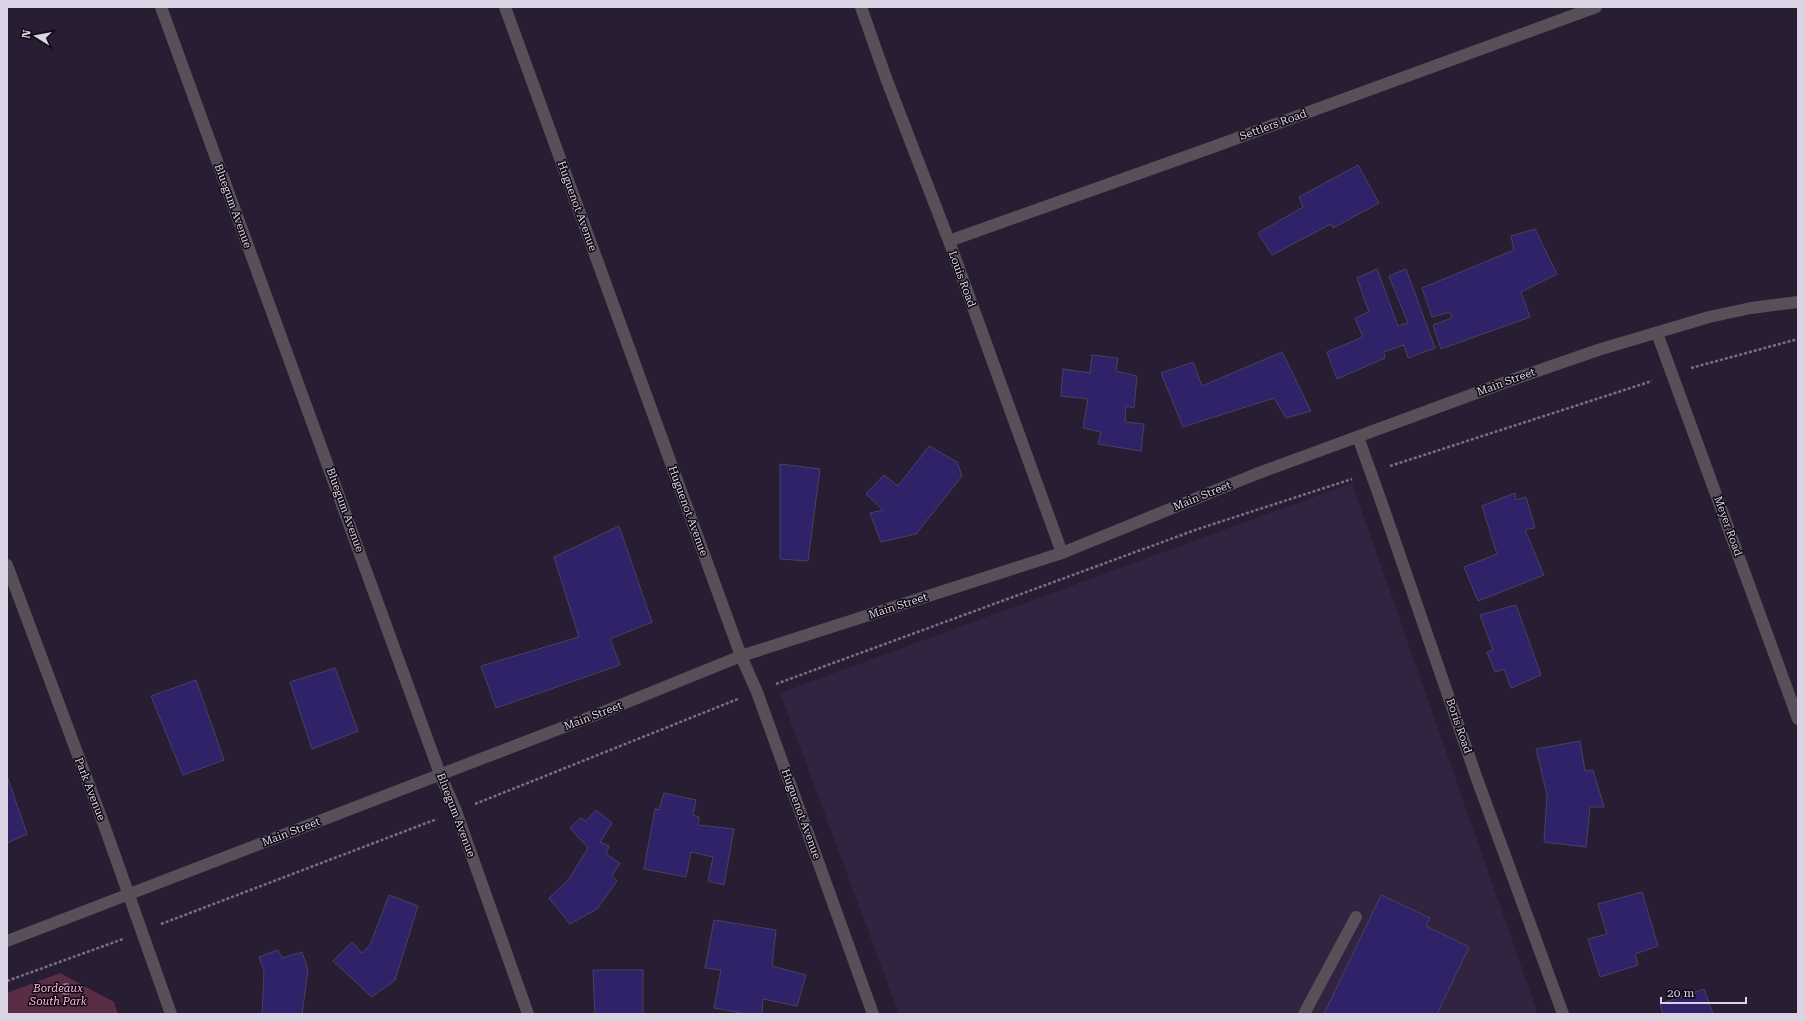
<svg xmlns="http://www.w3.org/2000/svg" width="1805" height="1021" font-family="'Roboto Serif',serif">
  <rect width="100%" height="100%" fill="#281d33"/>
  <!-- built -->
  <polygon fill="#322340" points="1352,483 1538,1014 899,1014 780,693"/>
  <!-- green -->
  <polygon fill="#5a2d47" points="60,973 114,1002 118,1014 7,1014 7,993"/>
  <!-- building -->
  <g fill="#302269" stroke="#45435e">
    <polygon points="1358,165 1379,203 1333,228 1331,224 1272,255 1258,233 1303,207 1299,197"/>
    <polygon points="1535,229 1557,274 1521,292 1530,317 1441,349 1433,325 1452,318 1450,312 1432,317 1422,288 1514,250 1511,236"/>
    <polygon points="1377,269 1398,326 1408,323 1389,276 1406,269 1435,348 1408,358 1404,345 1384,352 1385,358 1337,379 1327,352 1363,337 1355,318 1369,312 1357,278"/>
    <polygon points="1282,352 1311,411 1286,418 1274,398 1183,427 1161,373 1193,362 1202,386"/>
    <polygon points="1092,355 1118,358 1116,371 1137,376 1134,408 1126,406 1125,422 1144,424 1141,451 1098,444 1101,432 1083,428 1088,399 1061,396 1063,369 1090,373"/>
    <polygon points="929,446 957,462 962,476 916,534 881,542 870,513 883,510 866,494 884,475 898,486"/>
    <polygon points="780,464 820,469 808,561 780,559"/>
    <polygon points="1515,493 1516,500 1526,497 1535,528 1525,530 1544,575 1478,601 1464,567 1497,554 1482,506"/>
    <polygon points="619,526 652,622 610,639 620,665 496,708 481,666 579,637 554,557"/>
    <polygon points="1516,605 1541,675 1511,688 1504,669 1495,672 1487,652 1493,650 1480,615"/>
    <polygon points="335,668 358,731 312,749 290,682"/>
    <polygon points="196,680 224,760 183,775 151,696"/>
    <polygon points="1580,741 1585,771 1593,770 1604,807 1590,807 1586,847 1544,842 1547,795 1536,749"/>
    <polygon points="7,776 27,834 7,843"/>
    <polygon points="664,793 696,800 693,815 699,817 698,825 734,829 724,885 708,881 713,857 691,852 686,877 644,869 655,809 659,810"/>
    <polygon points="596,810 612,823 600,842 609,846 606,854 620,863 612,876 617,881 597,909 570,924 549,898 569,879 588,848 570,828 580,818 586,821"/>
    <polygon points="1642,892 1658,946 1635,954 1638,965 1600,977 1588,939 1607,934 1598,904"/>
    <polygon points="389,895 418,906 395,980 372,997 333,961 352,942 362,953 370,945"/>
    <polygon points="1381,895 1430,918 1426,926 1469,947 1437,1014 1324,1014"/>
    <polygon points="714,920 776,930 772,966 806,975 797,1006 763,999 762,1014 747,1014 714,1008 721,970 705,968"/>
    <polygon points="278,950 282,958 302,952 308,970 302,1014 262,1014 264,971 259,957"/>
    <polygon points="593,970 643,970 643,1014 595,1014"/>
    <polygon points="1704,989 1713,1014 1663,1014 1660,1004"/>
  </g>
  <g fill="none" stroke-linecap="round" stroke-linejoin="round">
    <!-- path -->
    <g stroke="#796f83" stroke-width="2.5" stroke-dasharray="3 2" stroke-linecap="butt">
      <polyline points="1691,368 1798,339"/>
      <polyline points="1390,466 1652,381"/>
      <polyline points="776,684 1198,529 1352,479"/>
      <polyline points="475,804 738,699"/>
      <polyline points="161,924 437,819"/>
      <polyline points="7,981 123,939"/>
    </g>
    <!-- minor -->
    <g stroke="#594f59" stroke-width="12">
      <polyline points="161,7 440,774 456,811 528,1014"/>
      <polyline points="505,7 741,656 757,692 873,1014"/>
      <polyline points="861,7 886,78 949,241 1062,553"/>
      <polyline points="949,241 1213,147 1596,7"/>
      <polyline points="1657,333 1798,719"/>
      <polyline points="1358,437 1381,501 1477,779 1563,1014"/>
      <polyline points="7,565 104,825 171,1014"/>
      <polyline points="7,941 603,712 741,656 1062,553 1256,474 1517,378 1598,350 1709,317 1751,308 1798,302"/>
      <polyline points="1304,1014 1356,917"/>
    </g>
  </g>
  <!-- trees -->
  <circle fill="#9e7491" cx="66" cy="989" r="6"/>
  <g text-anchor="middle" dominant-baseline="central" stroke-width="3" stroke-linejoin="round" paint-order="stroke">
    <!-- street labels -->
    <g font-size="11" fill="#dad3e3" stroke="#0e0913">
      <text transform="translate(1273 125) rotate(-20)">Settlers Road</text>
      <text transform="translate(233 206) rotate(70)">Bluegum Avenue</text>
      <text transform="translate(577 206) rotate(70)">Huguenot Avenue</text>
      <text transform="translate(962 279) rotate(70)">Louis Road</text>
      <text transform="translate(1506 382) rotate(-20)">Main Street</text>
      <text transform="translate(1202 496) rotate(-22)">Main Street</text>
      <text transform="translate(345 510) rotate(70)">Bluegum Avenue</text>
      <text transform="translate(688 511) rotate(70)">Huguenot Avenue</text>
      <text transform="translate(1728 526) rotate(70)">Meyer Road</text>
      <text transform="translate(898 606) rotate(-18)">Main Street</text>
      <text transform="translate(593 716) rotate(-21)">Main Street</text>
      <text transform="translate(1459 726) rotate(71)">Boris Road</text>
      <text transform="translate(90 789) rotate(69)">Park Avenue</text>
      <text transform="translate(801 814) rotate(70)">Huguenot Avenue</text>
      <text transform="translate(456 815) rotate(69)">Bluegum Avenue</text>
      <text transform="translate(291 832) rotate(-21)">Main Street</text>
    </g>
    <!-- park labels -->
    <g font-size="11" font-style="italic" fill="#febbde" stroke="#0e0913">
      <text x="58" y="988">Bordeaux<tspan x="58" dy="13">South Park</tspan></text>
    </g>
  </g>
  <!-- border -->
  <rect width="1805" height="1021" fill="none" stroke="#dad3e3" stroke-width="16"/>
  <!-- north arrow -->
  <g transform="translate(36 36) rotate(281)" stroke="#0e0913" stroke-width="3" paint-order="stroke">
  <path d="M0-3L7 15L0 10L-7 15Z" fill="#dad3e3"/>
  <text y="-6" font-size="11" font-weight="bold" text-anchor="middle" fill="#dad3e3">N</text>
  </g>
  <!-- scale -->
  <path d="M1661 997v6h85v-6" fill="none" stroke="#dad3e3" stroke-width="2"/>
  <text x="1667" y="997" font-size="12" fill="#dad3e3" stroke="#0e0913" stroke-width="3" paint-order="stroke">20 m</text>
</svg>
